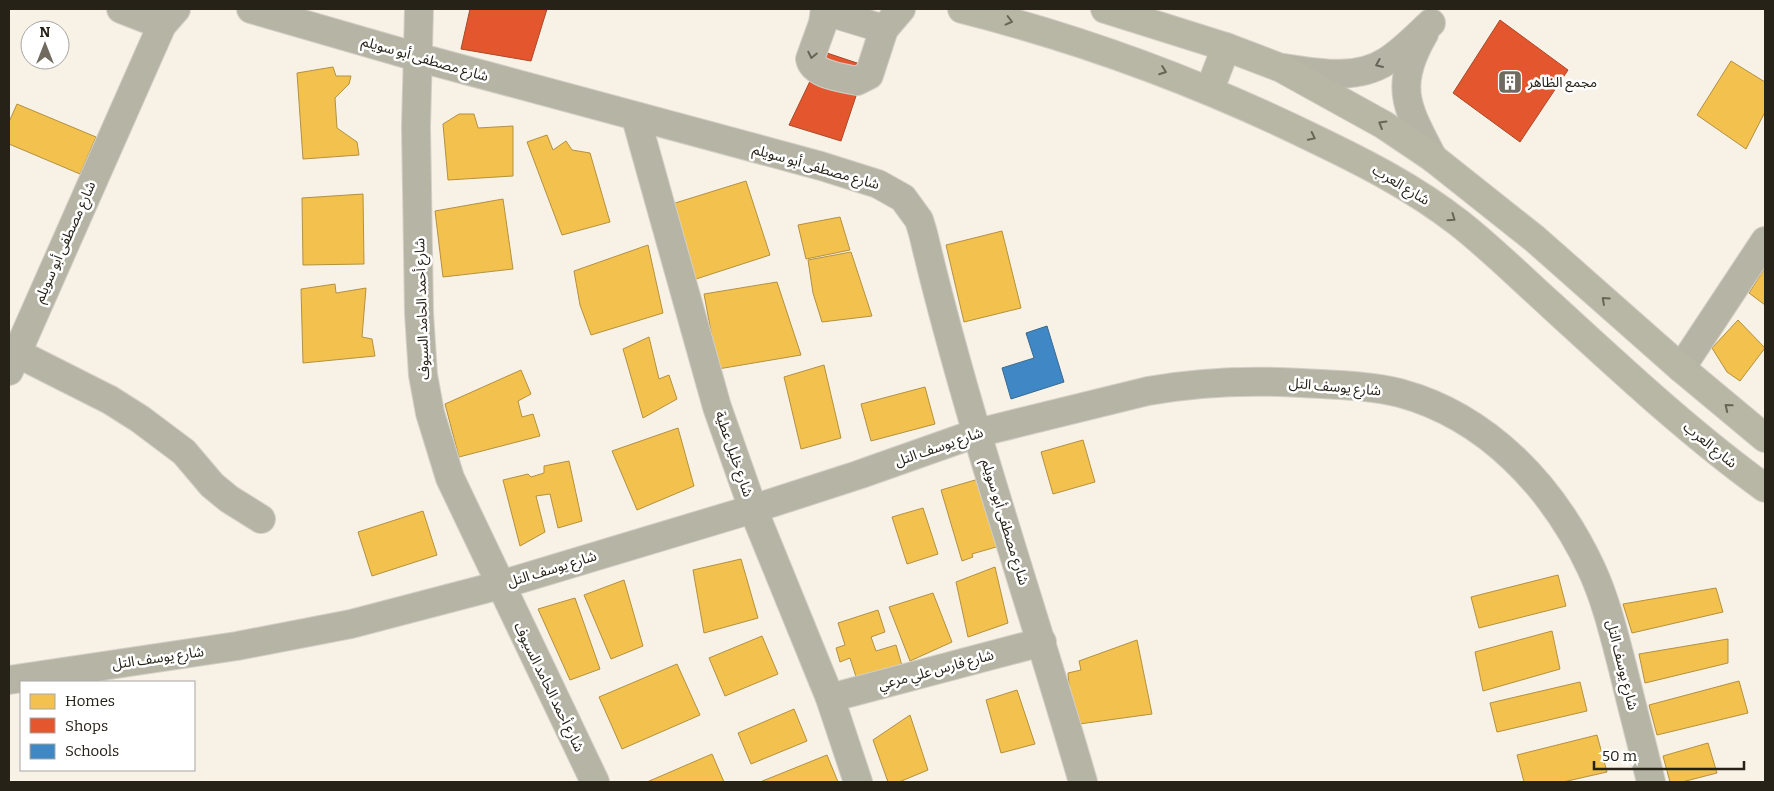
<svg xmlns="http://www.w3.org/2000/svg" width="1774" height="791" font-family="Bitter,'Noto Sans Arabic',serif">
  <rect width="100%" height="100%" fill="#f7f1e6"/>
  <!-- homes -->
  <g fill="#f2c14e" stroke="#b5913e">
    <polygon points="1731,61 1765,82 1765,112 1746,149 1697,115"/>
    <polygon points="333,67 336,76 351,76 349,84 335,98 337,128 357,142 359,155 303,159 297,73"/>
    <polygon points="17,104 96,137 80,174 9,144 9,122"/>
    <polygon points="459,114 474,114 478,128 513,126 513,176 448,180 443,124"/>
    <polygon points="547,135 553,150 566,141 572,150 590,153 610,222 562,235 527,142"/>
    <polygon points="746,181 770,255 693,280 672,204"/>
    <polygon points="363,194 364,264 303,265 302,198"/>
    <polygon points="503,199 513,269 443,277 435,211"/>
    <polygon points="840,217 850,250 806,259 798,225"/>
    <polygon points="1002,231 1021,308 964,322 946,245"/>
    <polygon points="648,245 663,313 591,335 580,305 574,271"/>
    <polygon points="851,252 872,316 822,322 813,293 808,260"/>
    <polygon points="1765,268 1765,305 1749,293"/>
    <polygon points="777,282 801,355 718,369 704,294"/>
    <polygon points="335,284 336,293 366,288 362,337 372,339 375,356 303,363 301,289"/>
    <polygon points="1738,320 1765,348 1740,381 1727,372 1712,348"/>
    <polygon points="649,337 659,379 669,375 677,399 643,418 623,349"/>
    <polygon points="824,365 841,438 801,449 784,377"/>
    <polygon points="521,370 531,394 518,401 522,417 533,414 540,436 459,457 445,404"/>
    <polygon points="925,387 935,424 871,441 861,404"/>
    <polygon points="678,428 694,486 637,510 612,451"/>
    <polygon points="1083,440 1095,482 1053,494 1041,452"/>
    <polygon points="569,461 582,521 558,528 550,494 536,496 545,532 520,546 503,480 528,474 531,477 544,473 544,466"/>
    <polygon points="982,478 1003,545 972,554 973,557 962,561 941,490"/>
    <polygon points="923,508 938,554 907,564 892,517"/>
    <polygon points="423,511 437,555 372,576 358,532"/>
    <polygon points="741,559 758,618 704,633 693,570"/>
    <polygon points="995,567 1008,623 968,637 956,582"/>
    <polygon points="1558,575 1566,606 1479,628 1471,597"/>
    <polygon points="624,580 643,646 611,659 584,595"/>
    <polygon points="1716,588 1723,612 1632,633 1623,604"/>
    <polygon points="933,593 952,642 910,661 889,607"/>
    <polygon points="575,598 600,669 570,680 538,609"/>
    <polygon points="878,610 885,632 871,637 876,651 896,645 903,669 858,683 850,658 840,662 836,648 845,645 838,623"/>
    <polygon points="1552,631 1560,669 1483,691 1475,652"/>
    <polygon points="762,636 778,674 725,696 709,658"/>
    <polygon points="1728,639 1728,663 1645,683 1639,654"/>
    <polygon points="1137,640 1152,714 1072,725 1068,673 1081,670 1079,661"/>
    <polygon points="677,664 700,715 622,749 599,697"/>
    <polygon points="1739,681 1748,713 1657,735 1649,705"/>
    <polygon points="1580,682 1587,711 1497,732 1490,703"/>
    <polygon points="1017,690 1035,744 1001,753 986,700"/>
    <polygon points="794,709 807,741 751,764 738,733"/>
    <polygon points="910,715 928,770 899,782 888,782 873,740"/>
    <polygon points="1597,735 1607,772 1563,782 1524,782 1517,755"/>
    <polygon points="1708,743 1717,773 1682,782 1670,782 1663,756"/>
    <polygon points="712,754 724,782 647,782"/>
    <polygon points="827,755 838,782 760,782"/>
  </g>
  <!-- shops -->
  <g fill="#e4572e" stroke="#ab4727">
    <polygon points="470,9 547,9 531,61 461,49"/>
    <polygon points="1500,20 1568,70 1520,142 1453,93"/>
    <polygon points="824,52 866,66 841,141 789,125"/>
  </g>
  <!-- schools -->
  <polygon fill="#3f88c5" stroke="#386991" points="1047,326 1064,382 1011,399 1002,368 1034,358 1026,333"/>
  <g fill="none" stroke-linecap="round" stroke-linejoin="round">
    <defs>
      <g id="minor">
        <polyline points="121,9 162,25"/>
        <path d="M 251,9 L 417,57 L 821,166 L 878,184 L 903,198 L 919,220 L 923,233 C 967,419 1030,599 1083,782"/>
        <polyline points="419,9 416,127 419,313 423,375 430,413 450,478 595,782"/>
        <path d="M 825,9 L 823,23 L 810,59 C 813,75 844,78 857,81 L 869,75 L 884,29 L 901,9"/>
        <polyline points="825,11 884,29"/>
        <path d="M 1424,34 C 1393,87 1407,108 1433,158"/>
        <path d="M 1284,68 C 1318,73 1356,81 1387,61 C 1403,51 1417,36 1431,23"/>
        <polyline points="636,118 717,407 753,509 830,698 858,782"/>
        <polyline points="9,349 110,400 140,419 184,452 212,485 229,499 261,519"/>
        <polyline points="1681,368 1765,241"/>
        <polyline points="9,371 162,25 176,9"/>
        <path d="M 9,680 L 237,646 L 351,624 L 500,585 L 753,509 L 858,475 L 977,433 L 1148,391 C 1198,382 1251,380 1302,383 C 1334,385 1368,385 1400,393 C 1488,417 1553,487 1591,568 C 1606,600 1614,635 1623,669 C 1632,707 1642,744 1651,782"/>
        <polyline points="830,698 1042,642"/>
      </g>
      <g id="major">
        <path d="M 962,9 C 1085,40 1201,83 1315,139 C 1365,163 1414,188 1459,223 C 1491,248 1521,278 1551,305 C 1621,369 1689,433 1765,488"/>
        <polyline points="1105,9 1226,47 1281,68 1384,125 1433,158 1535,239 1681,368 1765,438"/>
        <polyline points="1210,89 1226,47"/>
      </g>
    </defs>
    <!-- minor casing -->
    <use href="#minor" stroke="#d4cfc7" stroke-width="30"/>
    <!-- major casing -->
    <use href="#major" stroke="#d4cfc7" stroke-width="30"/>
    <!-- minor -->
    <use href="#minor" stroke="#b6b5a5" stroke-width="28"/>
    <!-- major -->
    <use href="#major" stroke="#b8b6a4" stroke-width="28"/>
  </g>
  <!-- one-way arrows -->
  <defs><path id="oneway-chevron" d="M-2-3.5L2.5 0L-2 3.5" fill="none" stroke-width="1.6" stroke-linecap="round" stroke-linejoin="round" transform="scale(1.25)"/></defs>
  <g stroke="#686557">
    <use href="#oneway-chevron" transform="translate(1009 21) rotate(14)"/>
    <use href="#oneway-chevron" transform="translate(1163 71) rotate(20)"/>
    <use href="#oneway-chevron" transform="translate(1382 124) rotate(-149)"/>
    <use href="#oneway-chevron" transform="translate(1312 137) rotate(26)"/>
    <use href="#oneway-chevron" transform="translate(1452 218) rotate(35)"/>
    <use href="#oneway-chevron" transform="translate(1605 300) rotate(-138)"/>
    <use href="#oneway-chevron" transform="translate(1728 407) rotate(-141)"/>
  </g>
  <g stroke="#676457">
    <use href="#oneway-chevron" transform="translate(812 55) rotate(102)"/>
    <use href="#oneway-chevron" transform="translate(1379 64) rotate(157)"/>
  </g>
  <!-- icons -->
  <defs>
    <symbol id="building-square" viewBox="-11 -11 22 22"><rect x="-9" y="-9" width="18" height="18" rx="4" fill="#706a60" stroke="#fff"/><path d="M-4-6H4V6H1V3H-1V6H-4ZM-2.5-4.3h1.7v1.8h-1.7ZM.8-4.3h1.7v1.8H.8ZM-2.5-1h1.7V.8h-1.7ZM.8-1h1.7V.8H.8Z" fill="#fff"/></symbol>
  </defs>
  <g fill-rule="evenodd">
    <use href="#building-square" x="1496" y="68" width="28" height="28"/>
  </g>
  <g text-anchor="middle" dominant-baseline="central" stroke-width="5" stroke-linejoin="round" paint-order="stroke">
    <!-- street labels -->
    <g font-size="14" fill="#272218" stroke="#fff">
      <text transform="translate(425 59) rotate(16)">شارع مصطفى أبو سويلم</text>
      <text transform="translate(816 167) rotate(16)">شارع مصطفى أبو سويلم</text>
      <text transform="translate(1401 185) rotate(31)">شارع العرب</text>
      <text transform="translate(65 242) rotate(-66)">شارع مصطفى أبو سويلم</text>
      <text transform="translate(422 309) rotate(-92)">شارع أحمد الحامد السيوف</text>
      <text transform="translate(1335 387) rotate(5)">شارع يوسف التل</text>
      <text transform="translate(1710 445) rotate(39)">شارع العرب</text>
      <text transform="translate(939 447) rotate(-19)">شارع يوسف التل</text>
      <text transform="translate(734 454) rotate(71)">شارع خليل عطية</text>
      <text transform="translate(1005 522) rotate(73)">شارع مصطفى أبو سويلم</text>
      <text transform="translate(552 569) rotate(-17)">شارع يوسف التل</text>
      <text transform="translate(158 658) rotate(-8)">شارع يوسف التل</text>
      <text transform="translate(1622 665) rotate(76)">شارع يوسف التل</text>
      <text transform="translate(936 670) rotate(-15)">شارع فارس علي مرعي</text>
      <text transform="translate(549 687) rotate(64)">شارع أحمد الحامد السيوف</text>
    </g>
    <!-- poi labels -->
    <g font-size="14" fill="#272218" stroke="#fff" text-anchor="start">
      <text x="1528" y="82">مجمع الظاهر</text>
    </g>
  </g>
  <!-- border -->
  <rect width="1774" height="791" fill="none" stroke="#272218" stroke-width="20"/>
  <!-- legend -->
  <rect x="20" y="681" width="175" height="90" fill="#ffffff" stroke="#a9a7a3"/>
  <rect x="30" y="694" width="25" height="15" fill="#f2c14e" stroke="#a9a7a3"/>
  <text x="65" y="706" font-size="15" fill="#272218">Homes</text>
  <rect x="30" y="718" width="25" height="15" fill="#e4572e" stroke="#a9a7a3"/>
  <text x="65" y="731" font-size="15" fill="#272218">Shops</text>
  <rect x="30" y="744" width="25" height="15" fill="#3f88c5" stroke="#a9a7a3"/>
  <text x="65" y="756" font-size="15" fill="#272218">Schools</text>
  <!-- north arrow -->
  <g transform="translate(45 45)"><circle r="24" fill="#ffffff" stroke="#a9a7a3"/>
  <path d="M0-4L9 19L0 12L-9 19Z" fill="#706a60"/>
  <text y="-8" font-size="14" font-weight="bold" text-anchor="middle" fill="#272218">N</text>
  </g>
  <!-- scale -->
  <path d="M1594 761v8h150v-8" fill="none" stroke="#272218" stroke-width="2.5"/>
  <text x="1602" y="761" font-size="15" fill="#272218" stroke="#ffffff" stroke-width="4" paint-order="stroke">50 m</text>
</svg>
